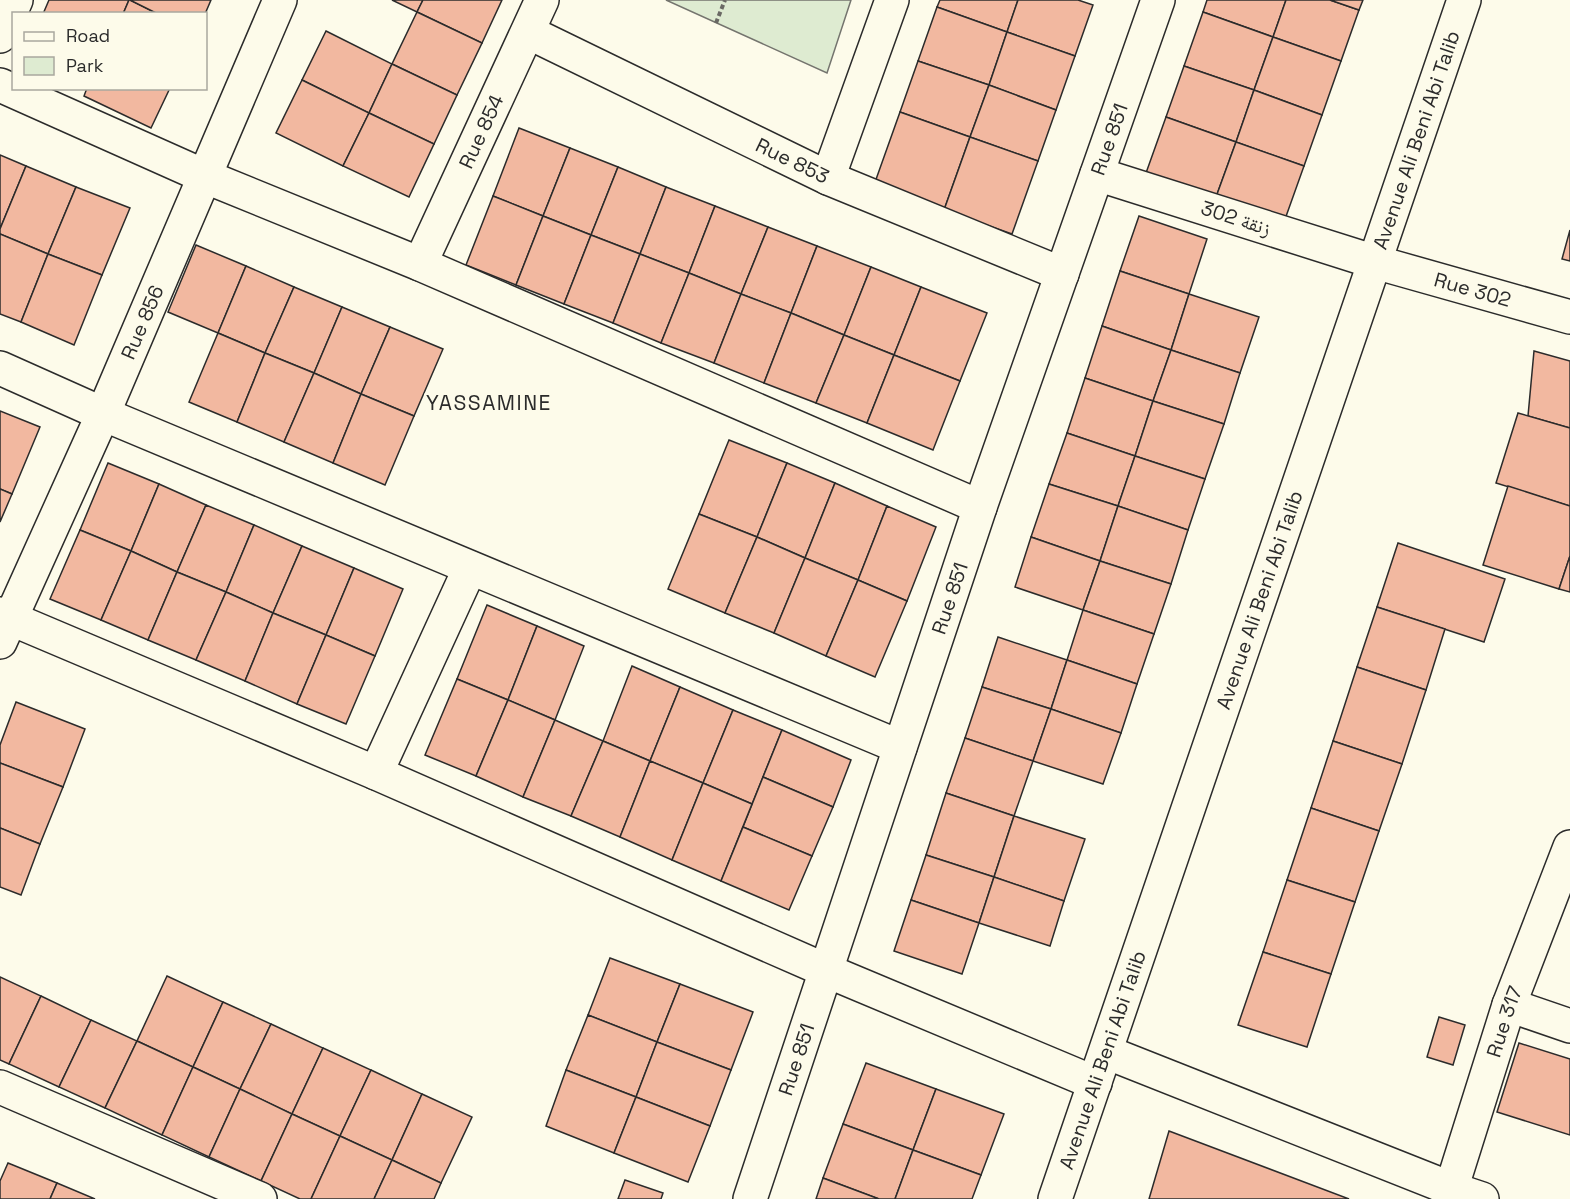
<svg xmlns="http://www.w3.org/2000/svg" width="1570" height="1199" font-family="'Space Grotesk','Noto Naskh Arabic',sans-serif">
  <rect width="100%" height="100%" fill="#fdfbea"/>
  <!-- green -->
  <polygon fill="#deebd1" stroke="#74746e" stroke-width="1.5" points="666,0 851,0 827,73"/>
  <!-- building -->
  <g fill="#f2b8a0" stroke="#2b2b2b" stroke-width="1.5">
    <polygon points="49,0 129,0 123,14 43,14"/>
    <polygon points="129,0 130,0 158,14 123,14"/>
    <polygon points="130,0 211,0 205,14 158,14"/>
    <polygon points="392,0 423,0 417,12"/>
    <polygon points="423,0 502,0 482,43 417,12"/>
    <polygon points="940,0 1018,0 1007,32 937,7"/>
    <polygon points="1018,0 1078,0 1093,5 1075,56 1007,32"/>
    <polygon points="1207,0 1286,0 1273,37 1203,12"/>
    <polygon points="1286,0 1330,0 1359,10 1341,61 1273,37"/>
    <polygon points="1330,0 1363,0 1359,10"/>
    <polygon points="937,7 1007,32 989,85 918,61"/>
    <polygon points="417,12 482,43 457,95 392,64"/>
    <polygon points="1203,12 1273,37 1254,90 1184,66"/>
    <polygon points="326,31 392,64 369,113 302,80"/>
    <polygon points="1007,32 1075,56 1056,110 989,85"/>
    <polygon points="1273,37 1341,61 1322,115 1254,90"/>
    <polygon points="918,61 989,85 970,137 900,112"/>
    <polygon points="392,64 457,95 434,144 369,113"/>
    <polygon points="1184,66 1254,90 1236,142 1166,117"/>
    <polygon points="302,80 369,113 343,166 276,133"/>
    <polygon points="989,85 1056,110 1038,161 970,137"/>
    <polygon points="87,88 170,88 151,128 84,96"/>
    <polygon points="1254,90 1322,115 1304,166 1236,142"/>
    <polygon points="900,112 970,137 944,210 874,185"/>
    <polygon points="369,113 434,144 409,197 343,166"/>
    <polygon points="1166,117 1236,142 1216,197 1146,173"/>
    <polygon points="519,128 570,148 543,216 493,196"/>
    <polygon points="970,137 1038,161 1012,234 944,210"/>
    <polygon points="1236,142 1304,166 1284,222 1216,197"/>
    <polygon points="570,148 618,167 591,235 543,216"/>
    <polygon points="0,155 26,166 0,229"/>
    <polygon points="26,166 76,187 48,254 0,234 0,229"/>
    <polygon points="618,167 666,187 640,254 591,235"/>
    <polygon points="76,187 130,208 102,275 48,254"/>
    <polygon points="666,187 715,206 689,273 640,254"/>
    <polygon points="493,196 543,216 516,285 466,265"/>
    <polygon points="715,206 768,227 741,294 689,273"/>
    <polygon points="543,216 591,235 564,304 516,285"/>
    <polygon points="1139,216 1207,239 1189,294 1120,271"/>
    <polygon points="768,227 817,246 791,313 741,294"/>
    <polygon points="1570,230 1570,261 1562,259"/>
    <polygon points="0,234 48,254 21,322 0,314"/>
    <polygon points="591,235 640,254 613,323 564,304"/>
    <polygon points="196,245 246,266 218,333 168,312"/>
    <polygon points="817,246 871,267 844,335 791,313"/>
    <polygon points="48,254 102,275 74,345 21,322"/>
    <polygon points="640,254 689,273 661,343 613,323"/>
    <polygon points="246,266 294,287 265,353 218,333"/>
    <polygon points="871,267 921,287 894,355 844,335"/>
    <polygon points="1120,271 1189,294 1171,350 1102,326"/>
    <polygon points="689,273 741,294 714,363 661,343"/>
    <polygon points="294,287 342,307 314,373 265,353"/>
    <polygon points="921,287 987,313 960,381 894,355"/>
    <polygon points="741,294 791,313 764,383 714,363"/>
    <polygon points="1189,294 1259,317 1240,373 1171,350"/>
    <polygon points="342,307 390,327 361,394 314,373"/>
    <polygon points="791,313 844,335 816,403 764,383"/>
    <polygon points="1102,326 1171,350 1153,401 1085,378"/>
    <polygon points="390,327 443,349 414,416 361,394"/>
    <polygon points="218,333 265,353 237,422 189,402"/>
    <polygon points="844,335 894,355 867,423 816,403"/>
    <polygon points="1171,350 1240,373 1224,424 1153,401"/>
    <polygon points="1534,351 1570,361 1570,428 1528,416"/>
    <polygon points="265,353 314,373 284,442 237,422"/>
    <polygon points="894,355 960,381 933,450 867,423"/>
    <polygon points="314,373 361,394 333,463 284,442"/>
    <polygon points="1085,378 1153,401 1135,456 1067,433"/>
    <polygon points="361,394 414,416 385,485 333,463"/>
    <polygon points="1153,401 1224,424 1205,479 1135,456"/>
    <polygon points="0,411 40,427 12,494 0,489"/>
    <polygon points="1518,413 1570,428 1570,506 1496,483"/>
    <polygon points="1067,433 1135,456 1118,506 1049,484"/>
    <polygon points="729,440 787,463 757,537 699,514"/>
    <polygon points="1135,456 1205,479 1188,530 1118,506"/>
    <polygon points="108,463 159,484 131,551 80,530"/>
    <polygon points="787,463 835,483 805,558 757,537"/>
    <polygon points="835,483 887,506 858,580 805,558"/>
    <polygon points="159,484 206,505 177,572 131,551"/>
    <polygon points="1049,484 1118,506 1100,561 1031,537"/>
    <polygon points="1508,486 1570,506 1570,556 1559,589 1483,565"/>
    <polygon points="0,489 12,494 0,522"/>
    <polygon points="206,505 254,525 226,592 177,572"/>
    <polygon points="887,506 936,527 907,601 858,580"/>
    <polygon points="1118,506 1188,530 1171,584 1100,561"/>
    <polygon points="699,514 757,537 725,613 668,589"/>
    <polygon points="254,525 302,546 273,613 226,592"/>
    <polygon points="80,530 131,551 101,620 50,599"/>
    <polygon points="757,537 805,558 774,633 725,613"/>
    <polygon points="1031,537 1100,561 1083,610 1015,587"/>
    <polygon points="1398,543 1505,579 1484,642 1377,607"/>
    <polygon points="302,546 354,568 326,635 273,613"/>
    <polygon points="131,551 177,572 148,640 101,620"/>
    <polygon points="1570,556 1570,592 1559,589"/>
    <polygon points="805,558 858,580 826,656 774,633"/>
    <polygon points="1100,561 1171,584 1154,634 1083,610"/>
    <polygon points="354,568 403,589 375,656 326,635"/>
    <polygon points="177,572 226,592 196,660 148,640"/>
    <polygon points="858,580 907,601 875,677 826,656"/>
    <polygon points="226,592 273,613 245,681 196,660"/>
    <polygon points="487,605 537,626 508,700 457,679"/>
    <polygon points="1377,607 1445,629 1426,690 1357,667"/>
    <polygon points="1083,610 1154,634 1137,684 1067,660"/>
    <polygon points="273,613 326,635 297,704 245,681"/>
    <polygon points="537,626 584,646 555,720 508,700"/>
    <polygon points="326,635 375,656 346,724 297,704"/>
    <polygon points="998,637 1067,660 1051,709 982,687"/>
    <polygon points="1067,660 1137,684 1121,733 1051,709"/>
    <polygon points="632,666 680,687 650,761 603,741"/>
    <polygon points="1357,667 1426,690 1402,764 1333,741"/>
    <polygon points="457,679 508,700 476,776 425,755"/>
    <polygon points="680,687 733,710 703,783 650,761"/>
    <polygon points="982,687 1051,709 1033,761 965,738"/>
    <polygon points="508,700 555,720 523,797 476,776"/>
    <polygon points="16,702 85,729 63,787 0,763 0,745"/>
    <polygon points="1051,709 1121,733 1103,784 1033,761"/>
    <polygon points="733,710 782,730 752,804 703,783"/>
    <polygon points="555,720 603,741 571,816 523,797"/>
    <polygon points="782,730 851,760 833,807 763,777"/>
    <polygon points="965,738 1033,761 1014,816 946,793"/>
    <polygon points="603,741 650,761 620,837 571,816"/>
    <polygon points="1333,741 1402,764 1379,831 1311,808"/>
    <polygon points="650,761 703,783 672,860 620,837"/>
    <polygon points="0,763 63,787 40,844 0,828"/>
    <polygon points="763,777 833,807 812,856 743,827"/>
    <polygon points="703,783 752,804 721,881 672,860"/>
    <polygon points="946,793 1014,816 994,877 926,855"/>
    <polygon points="1311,808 1379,831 1355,902 1287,880"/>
    <polygon points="1014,816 1085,839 1064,901 994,877"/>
    <polygon points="743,827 812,856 789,910 721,881"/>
    <polygon points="0,828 40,844 21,895 0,887"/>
    <polygon points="926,855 994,877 979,923 911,900"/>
    <polygon points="994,877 1064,901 1050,946 979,923"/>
    <polygon points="1287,880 1355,902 1331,974 1263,952"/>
    <polygon points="911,900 979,923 962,974 894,951"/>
    <polygon points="1263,952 1331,974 1307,1047 1238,1025"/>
    <polygon points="610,958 680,984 657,1042 588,1015"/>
    <polygon points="167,976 223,1002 193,1067 137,1041"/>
    <polygon points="0,977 41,996 9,1064 0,1060"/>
    <polygon points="680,984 753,1012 731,1070 657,1042"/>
    <polygon points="41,996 91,1020 59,1087 9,1064"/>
    <polygon points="223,1002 271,1024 240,1089 193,1067"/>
    <polygon points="588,1015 657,1042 636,1097 566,1070"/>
    <polygon points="1439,1017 1465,1025 1453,1065 1427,1057"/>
    <polygon points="91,1020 137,1041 105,1108 59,1087"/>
    <polygon points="271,1024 323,1048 292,1114 240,1089"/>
    <polygon points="137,1041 193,1067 162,1135 105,1108"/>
    <polygon points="657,1042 731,1070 710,1126 636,1097"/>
    <polygon points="1519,1043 1570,1059 1570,1135 1497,1112"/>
    <polygon points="323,1048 371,1070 340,1136 292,1114"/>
    <polygon points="866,1063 936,1089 913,1150 843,1124"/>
    <polygon points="193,1067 240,1089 209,1157 162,1135"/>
    <polygon points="371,1070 422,1094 392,1160 340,1136"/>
    <polygon points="566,1070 636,1097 614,1153 546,1126"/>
    <polygon points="240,1089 292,1114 261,1181 209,1157"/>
    <polygon points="936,1089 1004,1114 981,1175 913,1150"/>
    <polygon points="422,1094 472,1117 441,1183 392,1160"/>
    <polygon points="636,1097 710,1126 688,1182 614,1153"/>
    <polygon points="292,1114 340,1136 311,1199 300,1199 261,1181"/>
    <polygon points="843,1124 913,1150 895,1199 879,1199 823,1178"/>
    <polygon points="1169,1131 1349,1199 1149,1199"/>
    <polygon points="340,1136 392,1160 374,1199 311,1199"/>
    <polygon points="913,1150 981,1175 972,1199 895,1199"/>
    <polygon points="392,1160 441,1183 434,1199 374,1199"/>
    <polygon points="8,1163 57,1183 50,1199 0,1199 0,1181"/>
    <polygon points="823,1178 879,1199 816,1199"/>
    <polygon points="625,1180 663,1193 661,1199 618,1199"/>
    <polygon points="57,1183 95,1199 50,1199"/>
  </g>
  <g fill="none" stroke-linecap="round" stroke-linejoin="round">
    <defs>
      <g id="street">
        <path id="s1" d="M 528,32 L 828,178 L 1062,274"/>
        <polyline points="0,36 16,0"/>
        <polyline points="0,85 204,176 420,264 980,507"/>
        <path id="s2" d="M 1097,174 L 1375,262 L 1570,317"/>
        <polyline points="828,178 892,0"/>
        <path id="s3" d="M 420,264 L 542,0"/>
        <polyline points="0,368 103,414 900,747"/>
        <polyline points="0,614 376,773 825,970 1095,1083"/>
        <path id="s4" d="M 0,642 L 103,414 L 280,0"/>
        <polyline points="376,773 470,568"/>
        <polyline points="1509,1005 1570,1026"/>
        <polyline points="1106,1052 1452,1189 1482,1199"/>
        <polyline points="0,1087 260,1199"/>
        <path id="s5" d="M 750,1199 L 980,507 L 1158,0"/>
        <path id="s6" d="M 1055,1199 L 1464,0"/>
        <path id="s7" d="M 1448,1199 L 1509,1005 L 1570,847"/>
      </g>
    </defs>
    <!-- street casing -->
    <use href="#street" stroke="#2b2b2b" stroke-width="36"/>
    <!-- path -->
    <polyline stroke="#6a6964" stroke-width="4" stroke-dasharray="4.5 3" stroke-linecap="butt" points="716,23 725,0"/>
    <!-- street -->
    <use href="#street" stroke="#fdfbea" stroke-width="33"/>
  </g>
  <g text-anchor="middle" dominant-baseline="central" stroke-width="4.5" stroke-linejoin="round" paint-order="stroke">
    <!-- street labels -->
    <g font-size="20" fill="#2b2b2b" stroke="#fdfbea">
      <text stroke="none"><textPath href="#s3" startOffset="146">Rue 854</textPath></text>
      <text stroke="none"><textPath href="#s5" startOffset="1119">Rue 851</textPath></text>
      <text stroke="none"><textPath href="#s6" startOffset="1119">Avenue Ali Beni Abi Talib</textPath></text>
      <text stroke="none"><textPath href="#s1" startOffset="294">Rue 853</textPath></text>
      <text transform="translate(1236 218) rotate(18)">زنقة 302</text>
      <text stroke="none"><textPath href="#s2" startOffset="393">Rue 302</textPath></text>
      <text stroke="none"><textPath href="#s4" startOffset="350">Rue 856</textPath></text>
      <text stroke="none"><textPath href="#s5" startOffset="633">Rue 851</textPath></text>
      <text stroke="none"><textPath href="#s6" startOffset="633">Avenue Ali Beni Abi Talib</textPath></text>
      <text stroke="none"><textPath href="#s7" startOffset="186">Rue 317</textPath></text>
      <text stroke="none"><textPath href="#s5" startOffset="147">Rue 851</textPath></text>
      <text stroke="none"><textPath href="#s6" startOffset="147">Avenue Ali Beni Abi Talib</textPath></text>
    </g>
    <!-- neighbourhood labels -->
    <g font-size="21" letter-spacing="1.5" fill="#2b2b2b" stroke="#fdfbea">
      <text x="489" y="402">YASSAMINE</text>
    </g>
  </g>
  <!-- legend -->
  <rect x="12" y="12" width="195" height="78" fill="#fdfbea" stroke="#a9a89e" stroke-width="1.5"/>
  <rect x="24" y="32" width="30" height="9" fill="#fdfbea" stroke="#a9a89e" stroke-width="1.5"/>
  <text x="66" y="42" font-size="18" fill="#2b2b2b">Road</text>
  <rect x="24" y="57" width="30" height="18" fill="#deebd1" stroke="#a9a89e" stroke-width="1.5"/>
  <text x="66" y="72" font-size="18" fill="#2b2b2b">Park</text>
</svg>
